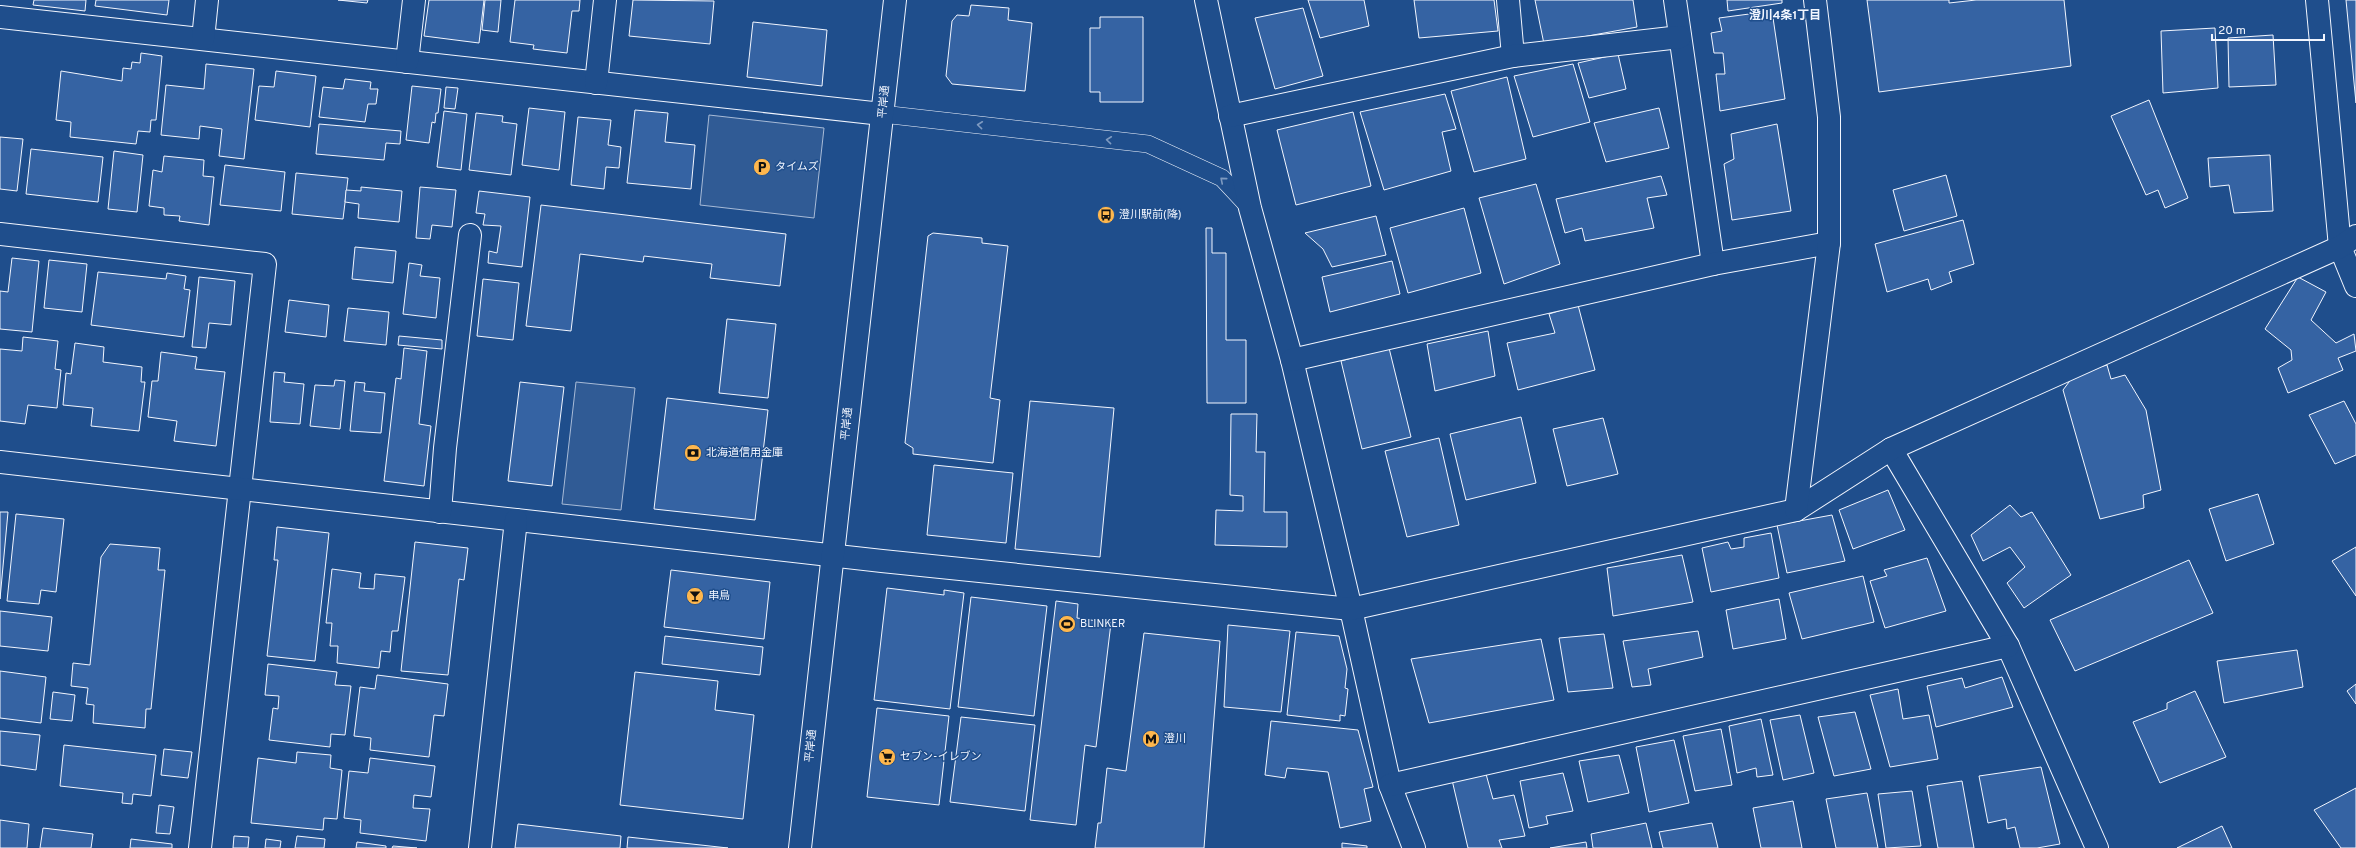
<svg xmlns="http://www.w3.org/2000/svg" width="2356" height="848" font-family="Overpass,'Noto Sans JP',sans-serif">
  <rect width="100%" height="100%" fill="#1f4e8c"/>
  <!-- parking -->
  <g fill="#305b95" stroke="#a8bbd7">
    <polygon points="709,115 824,128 814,218 700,205"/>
    <polygon points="576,382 635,388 621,510 562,504"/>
  </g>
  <!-- building -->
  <g fill="#3563a3" stroke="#f2f6ff">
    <polygon points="34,0 86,0 85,11 33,5"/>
    <polygon points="96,0 169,0 167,15 95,6"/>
    <polygon points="338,0 368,0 367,3"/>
    <polygon points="429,0 484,0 479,43 424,36"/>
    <polygon points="485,0 501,0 498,32 482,30"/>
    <polygon points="515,0 580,0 579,11 572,11 567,53 533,49 534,45 510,42"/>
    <polygon points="633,0 714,1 710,44 629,36"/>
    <polygon points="1308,0 1364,0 1369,26 1320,38"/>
    <polygon points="1414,0 1494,0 1498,31 1419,38"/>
    <polygon points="1535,0 1633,0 1637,27 1544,44"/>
    <polygon points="1727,0 1782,0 1782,3 1728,11"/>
    <polygon points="1867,0 1949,0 1949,3 1976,0 2064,0 2071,66 1879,92"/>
    <polygon points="2346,0 2356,0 2356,103"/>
    <polygon points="971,5 1009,8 1008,20 1032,23 1025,91 952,84 946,76 952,21 957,15 969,16"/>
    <polygon points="1303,8 1323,76 1275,89 1255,18"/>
    <polygon points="1772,11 1785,99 1720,111 1716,74 1725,74 1723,53 1714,53 1711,33 1722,31 1719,18"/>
    <polygon points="1100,17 1143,17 1143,102 1100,102 1100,92 1090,92 1090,28 1100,28"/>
    <polygon points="753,22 827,30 822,86 747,77"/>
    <polygon points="2215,28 2218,88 2163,93 2161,31"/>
    <polygon points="2273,35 2276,85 2229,87 2228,38"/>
    <polygon points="141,53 162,56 156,120 151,120 150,132 138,131 136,144 70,137 71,122 56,120 61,71 122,81 123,68 131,69 132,62 140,63"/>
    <polygon points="1618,54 1626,89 1589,98 1578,63"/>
    <polygon points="206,64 254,69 244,159 219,156 222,129 200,126 199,139 161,135 166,85 204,89"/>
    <polygon points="1573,64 1590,122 1533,137 1514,76"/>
    <polygon points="276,71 316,76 310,127 255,120 259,86 274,87"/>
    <polygon points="1507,77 1526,159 1474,172 1451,91"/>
    <polygon points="345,79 371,82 370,89 378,89 376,104 368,104 365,122 319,117 323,87 343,89"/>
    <polygon points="412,86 441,89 438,113 436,113 435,123 432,122 429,143 406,140"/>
    <polygon points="446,87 458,88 455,109 444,108"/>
    <polygon points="1445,94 1456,129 1442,132 1451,171 1384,190 1360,112"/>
    <polygon points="2149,100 2188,198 2165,208 2158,190 2146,195 2111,116"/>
    <polygon points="529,108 565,112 559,170 522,165"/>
    <polygon points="1659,108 1669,148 1606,162 1594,123"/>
    <polygon points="635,110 668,113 665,142 695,145 691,189 627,183"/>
    <polygon points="444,111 467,114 461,170 437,167"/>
    <polygon points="1353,112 1371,186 1296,205 1277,130"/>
    <polygon points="476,113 503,116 502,122 517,124 511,175 469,170"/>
    <polygon points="578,117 611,120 608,145 621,147 619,168 606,167 604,189 571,185"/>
    <polygon points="319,124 401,131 400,144 386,143 384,160 316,154"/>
    <polygon points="1777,124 1791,211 1732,220 1724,164 1734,159 1731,134"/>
    <polygon points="0,137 23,139 17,191 0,189"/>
    <polygon points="31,149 103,157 98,202 26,194"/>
    <polygon points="114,151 143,155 137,212 108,209"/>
    <polygon points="2270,155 2273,211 2234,213 2229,185 2210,187 2208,158"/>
    <polygon points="164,156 204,160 203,176 214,177 209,225 179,221 180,216 164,215 164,208 149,206 153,170 162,172"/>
    <polygon points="225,165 285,172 281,211 220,205"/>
    <polygon points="296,173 348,178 343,219 292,214"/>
    <polygon points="1946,175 1957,216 1904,231 1893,190"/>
    <polygon points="1661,176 1667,195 1647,198 1654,228 1585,241 1582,228 1565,233 1556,199"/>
    <polygon points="1536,184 1560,264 1504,284 1479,198"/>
    <polygon points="361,187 402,191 399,222 358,218 359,204 345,202 346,190 361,191"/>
    <polygon points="420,187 456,190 452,227 432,225 430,239 416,238"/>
    <polygon points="479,191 530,197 522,267 488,263 489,251 497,253 501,226 483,225 485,214 476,213"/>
    <polygon points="541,205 786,234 780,286 710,278 712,264 644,256 643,262 580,254 571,331 526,326"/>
    <polygon points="1464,208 1481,273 1408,293 1390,228"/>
    <polygon points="1376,216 1386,255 1332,267 1323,249 1305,233"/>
    <polygon points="1963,220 1974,264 1949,272 1952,282 1931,290 1928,279 1887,292 1875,244"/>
    <polygon points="1206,228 1212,228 1212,253 1226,253 1226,340 1246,340 1246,403 1207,403"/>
    <polygon points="933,233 982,238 982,243 1008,246 990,398 1000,400 993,463 913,454 913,448 905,443 928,236"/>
    <polygon points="355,247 396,251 393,283 352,279"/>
    <polygon points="12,258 39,261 32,332 0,329 0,291 8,292"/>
    <polygon points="49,260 87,264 82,312 44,308"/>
    <polygon points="1392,261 1400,294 1330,312 1322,277"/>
    <polygon points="409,263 422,265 420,276 440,278 436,318 403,314"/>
    <polygon points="98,272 166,279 167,273 186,276 184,289 190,290 184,337 91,325"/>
    <polygon points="199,277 235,281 231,325 209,323 206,348 192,347"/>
    <polygon points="2298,277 2326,292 2311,320 2336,343 2354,334 2356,351 2338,358 2343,370 2288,393 2278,368 2292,360 2291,350 2265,329"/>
    <polygon points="483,279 519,283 513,340 477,336"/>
    <polygon points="289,300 329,305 326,337 285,332"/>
    <polygon points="1578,305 1595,370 1518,390 1507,343 1555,333 1549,314"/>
    <polygon points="348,308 389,312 386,345 344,341"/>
    <polygon points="727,319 776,324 768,398 719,393"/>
    <polygon points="1488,331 1495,376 1435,391 1427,344"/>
    <polygon points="399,336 442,340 442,349 398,345"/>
    <polygon points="23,337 58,341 55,369 61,370 57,408 28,405 25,424 0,421 0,349 22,351"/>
    <polygon points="75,343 104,347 103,362 142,367 141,382 145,382 139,431 91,426 93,408 63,405 66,373 71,374"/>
    <polygon points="404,348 427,351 419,424 431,426 424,486 384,481 396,378 401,379"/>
    <polygon points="1389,348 1411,437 1362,449 1341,361"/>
    <polygon points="161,352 197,357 195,369 225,372 216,446 174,441 177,421 148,417 152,381 158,381"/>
    <polygon points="2107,365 2111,379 2125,375 2146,410 2161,490 2143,495 2144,508 2100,519 2063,390 2075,374"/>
    <polygon points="274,372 285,373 284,382 304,384 300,424 270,422"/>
    <polygon points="335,380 345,381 340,429 310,426 315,385 334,386"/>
    <polygon points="355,382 365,383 364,391 385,393 381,433 350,431"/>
    <polygon points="520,382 564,387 552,486 508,481"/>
    <polygon points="667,398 768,410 755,520 654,509"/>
    <polygon points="1030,401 1114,408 1100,557 1015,549"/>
    <polygon points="2344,401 2356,424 2356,455 2335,464 2309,415"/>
    <polygon points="1231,414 1257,414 1256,452 1265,452 1264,512 1287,512 1287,547 1215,545 1216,510 1243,511 1243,496 1230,495"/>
    <polygon points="1521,417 1536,483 1466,500 1450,434"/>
    <polygon points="1603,418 1618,474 1567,486 1553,429"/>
    <polygon points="1439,438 1459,525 1407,537 1385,451"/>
    <polygon points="934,465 1013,473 1006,543 927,535"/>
    <polygon points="1888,490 1905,530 1853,549 1839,510"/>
    <polygon points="2258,494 2274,544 2226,561 2209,509"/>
    <polygon points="2010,505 2021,517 2032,512 2071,575 2024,608 2007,583 2025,567 2010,547 1983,561 1971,535"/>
    <polygon points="0,512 8,512 0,599"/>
    <polygon points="16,514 64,519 56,592 41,590 39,604 7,601"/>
    <polygon points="1832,515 1845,561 1787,573 1777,525"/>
    <polygon points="277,527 329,533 315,661 267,656 278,560 274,560"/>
    <polygon points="1771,533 1779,578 1711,592 1702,548 1728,542 1731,549 1744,547 1744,538"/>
    <polygon points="415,542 468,548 464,580 459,579 448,675 401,671"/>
    <polygon points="110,544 160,548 158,570 165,570 151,709 146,709 145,728 93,723 94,705 86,704 88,688 71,686 73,663 90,665 101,557"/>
    <polygon points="2356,547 2356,596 2332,561"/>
    <polygon points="1682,555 1693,602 1613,616 1607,568"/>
    <polygon points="1927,558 1946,611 1885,628 1870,581 1887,576 1884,570"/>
    <polygon points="2189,560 2213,613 2075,671 2050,620"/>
    <polygon points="332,569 361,573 359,588 374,589 375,574 405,577 398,631 392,631 390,652 381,651 379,668 337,663 338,646 330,646 332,623 326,623"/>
    <polygon points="671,570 770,582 764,639 664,627"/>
    <polygon points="1863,576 1874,622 1802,639 1789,593"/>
    <polygon points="887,588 944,595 944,590 964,593 950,709 874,700"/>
    <polygon points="971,597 1047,606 1034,716 958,707"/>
    <polygon points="1779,599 1786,639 1733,649 1726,610"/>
    <polygon points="1056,601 1078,604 1077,618 1111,623 1096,747 1085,745 1076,825 1030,820"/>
    <polygon points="0,611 52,617 48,651 0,646"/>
    <polygon points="1228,625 1290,631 1281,712 1224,707"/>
    <polygon points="1698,631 1703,657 1648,669 1651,685 1632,687 1623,641"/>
    <polygon points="1296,632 1339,636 1347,669 1345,688 1348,689 1345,716 1340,715 1340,721 1287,715"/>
    <polygon points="1144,633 1220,641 1204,848 1095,848 1098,823 1101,823 1107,768 1126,771"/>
    <polygon points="1604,634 1613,688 1568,692 1559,638"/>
    <polygon points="665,636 763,647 760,675 662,664"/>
    <polygon points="1541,639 1554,700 1429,723 1411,659"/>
    <polygon points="2297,650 2303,687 2224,703 2217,661"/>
    <polygon points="268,664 337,672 335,685 351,686 345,735 331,734 330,747 269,740 273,708 278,709 279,696 265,695"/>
    <polygon points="0,671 46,677 41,723 0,718"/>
    <polygon points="635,672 718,681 715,710 754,715 743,819 620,805"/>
    <polygon points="377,675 448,684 444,716 434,715 429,757 370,750 371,738 354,736 360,687 375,689"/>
    <polygon points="2002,677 2013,707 1936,727 1927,686 1962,678 1965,688"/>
    <polygon points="2356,684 2356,704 2347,691"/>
    <polygon points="1898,689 1903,719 1929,715 1938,759 1890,767 1870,695"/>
    <polygon points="2195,691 2226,757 2160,783 2133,722 2167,709 2167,703"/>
    <polygon points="53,692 75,695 72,721 50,719"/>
    <polygon points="877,708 949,716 939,805 867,797"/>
    <polygon points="1855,712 1871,769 1834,776 1818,717"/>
    <polygon points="1800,715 1814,773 1783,780 1770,720"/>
    <polygon points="961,717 1035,725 1025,811 950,802"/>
    <polygon points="1761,719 1773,775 1757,777 1756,768 1737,773 1729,726"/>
    <polygon points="1271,721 1358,730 1373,787 1364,789 1371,821 1340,828 1328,772 1287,768 1285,778 1265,775"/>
    <polygon points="1721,729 1732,785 1695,791 1683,736"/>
    <polygon points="0,731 40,735 36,770 0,765"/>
    <polygon points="1674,740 1689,803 1649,812 1636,747"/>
    <polygon points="64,745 156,755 151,796 133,794 132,804 122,803 123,793 60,786"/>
    <polygon points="164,749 192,752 188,778 161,775"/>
    <polygon points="297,752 331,755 330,768 342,770 337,819 324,818 323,830 251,823 258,758 296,763"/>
    <polygon points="1619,755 1629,793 1588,802 1579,761"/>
    <polygon points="370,758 435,766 431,797 414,795 413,808 430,809 426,841 360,833 361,820 344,818 349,771 368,773"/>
    <polygon points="2041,767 2060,844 2037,848 2020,848 2015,827 2007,829 2006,819 1988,823 1979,776"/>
    <polygon points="1563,773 1573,811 1546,816 1548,824 1529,828 1520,781"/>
    <polygon points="1486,774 1493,799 1514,795 1525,836 1499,840 1502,848 1468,848 1452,780"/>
    <polygon points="1962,781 1974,848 1938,848 1927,786"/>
    <polygon points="2356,788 2356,848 2341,848 2314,810"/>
    <polygon points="1912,791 1921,846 1886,848 1878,794"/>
    <polygon points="1867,793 1878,848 1836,848 1826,799"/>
    <polygon points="1793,801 1802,848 1761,848 1753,808"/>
    <polygon points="159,805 174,807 170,834 156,833"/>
    <polygon points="0,820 29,824 27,848 0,848"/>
    <polygon points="1646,823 1652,848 1593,848 1591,834"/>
    <polygon points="1712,823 1718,848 1663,848 1659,832"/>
    <polygon points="518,824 621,836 620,848 515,848"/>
    <polygon points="2222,826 2232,848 2177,848"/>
    <polygon points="43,828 93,834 91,848 40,848"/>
    <polygon points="234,836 249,837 248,848 233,848"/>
    <polygon points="297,836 325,839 324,848 295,848"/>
    <polygon points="628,837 728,848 627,848"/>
    <polygon points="131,839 172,844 172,848 130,848"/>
    <polygon points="266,839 281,841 280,848 265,848"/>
    <polygon points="357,842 386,846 386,848 356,848"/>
    <polygon points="1586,842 1587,848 1550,848"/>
    <polygon points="1342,843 1367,846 1367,848 1342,848"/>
    <polygon points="393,846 417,848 392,848"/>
  </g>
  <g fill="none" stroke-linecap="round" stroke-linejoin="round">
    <defs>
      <polyline id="lane" points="882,114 1148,144 1222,178 1250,208"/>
      <g id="street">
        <polyline points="1206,0 1250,208 1292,360 1351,609 1390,785 1414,848"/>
        <polyline points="1508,0 1513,56"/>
        <polyline points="1675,0 1713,264"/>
        <polyline points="2317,0 2340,247 2356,286"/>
        <polyline points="0,17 882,114"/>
        <polyline points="203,39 207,0"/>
        <polyline points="407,62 414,0"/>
        <polyline points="596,83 605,0"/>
        <polyline points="1230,116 1513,56 1680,37"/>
        <polyline points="0,234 265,264 200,848"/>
        <polyline points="1292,360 1713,264 1829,243"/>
        <polyline points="1891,449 2008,646 2097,848"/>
        <polyline points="0,462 882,561 1351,609 1796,510 1891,449 2340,247 2356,236"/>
        <polyline points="1796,510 1829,243 1829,117 1815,0"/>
        <polyline points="440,512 445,448 470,235"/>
        <polyline points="1390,785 2008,646"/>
        <polyline points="480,848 516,520"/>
      </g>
      <polyline id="secondary" points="800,848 895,0"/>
    </defs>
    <!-- lane casing -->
    <use href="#lane" stroke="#f2f6ff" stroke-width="18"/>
    <!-- street casing -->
    <use href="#street" stroke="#f2f6ff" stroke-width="24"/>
    <!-- secondary casing -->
    <use href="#secondary" stroke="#f2f6ff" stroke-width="24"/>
    <!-- lane -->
    <use href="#lane" stroke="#1f4e8c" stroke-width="17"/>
    <!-- street -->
    <use href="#street" stroke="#1f4e8c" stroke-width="22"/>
    <!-- secondary -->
    <use href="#secondary" stroke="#1f4e8c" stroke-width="22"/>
  </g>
  <!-- one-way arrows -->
  <defs><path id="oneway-chevron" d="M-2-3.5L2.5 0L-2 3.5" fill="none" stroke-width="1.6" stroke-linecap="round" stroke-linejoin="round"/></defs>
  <g stroke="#7e9ac0">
    <use href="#oneway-chevron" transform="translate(980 125) rotate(-174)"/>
    <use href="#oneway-chevron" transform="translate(1109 140) rotate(-174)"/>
    <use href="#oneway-chevron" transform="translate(1223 180) rotate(-140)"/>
  </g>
  <!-- icons -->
  <defs>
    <symbol id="parking-disc" viewBox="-11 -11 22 22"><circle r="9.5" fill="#ffb74d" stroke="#1f4e8c"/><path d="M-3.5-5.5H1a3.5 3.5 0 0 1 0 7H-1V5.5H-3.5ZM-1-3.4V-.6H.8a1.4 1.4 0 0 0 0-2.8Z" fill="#111"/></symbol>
    <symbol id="bus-disc" viewBox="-11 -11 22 22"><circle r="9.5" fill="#ffb74d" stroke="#1f4e8c"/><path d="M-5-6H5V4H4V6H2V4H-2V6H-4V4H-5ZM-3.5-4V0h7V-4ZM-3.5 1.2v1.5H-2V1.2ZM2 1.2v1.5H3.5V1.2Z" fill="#111"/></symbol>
    <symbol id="bank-disc" viewBox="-11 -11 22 22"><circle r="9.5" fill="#ffb74d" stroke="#1f4e8c"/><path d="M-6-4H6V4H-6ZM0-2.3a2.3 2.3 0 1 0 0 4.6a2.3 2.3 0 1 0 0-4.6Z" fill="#111"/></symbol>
    <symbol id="bar-disc" viewBox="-11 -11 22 22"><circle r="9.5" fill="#ffb74d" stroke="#1f4e8c"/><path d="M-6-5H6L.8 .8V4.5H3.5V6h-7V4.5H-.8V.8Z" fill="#111"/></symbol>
    <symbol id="stadium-disc" viewBox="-11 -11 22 22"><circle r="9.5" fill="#ffb74d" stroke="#1f4e8c"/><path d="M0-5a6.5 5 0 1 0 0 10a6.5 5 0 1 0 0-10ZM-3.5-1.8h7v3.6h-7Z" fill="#111"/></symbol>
    <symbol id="metro-disc" viewBox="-11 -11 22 22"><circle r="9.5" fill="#ffb74d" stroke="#1f4e8c"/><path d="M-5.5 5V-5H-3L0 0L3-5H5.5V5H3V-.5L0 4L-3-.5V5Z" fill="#111"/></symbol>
    <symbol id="supermarket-disc" viewBox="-11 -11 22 22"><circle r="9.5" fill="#ffb74d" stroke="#1f4e8c"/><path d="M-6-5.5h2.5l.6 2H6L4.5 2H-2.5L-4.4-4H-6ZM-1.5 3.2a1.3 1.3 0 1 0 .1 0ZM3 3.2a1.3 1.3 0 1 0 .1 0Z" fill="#111"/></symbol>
  </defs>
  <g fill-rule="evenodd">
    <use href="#parking-disc" x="752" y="157" width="20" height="20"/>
    <use href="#bus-disc" x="1096" y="205" width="20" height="20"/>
    <use href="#bank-disc" x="683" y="443" width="20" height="20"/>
    <use href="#bar-disc" x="685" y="586" width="20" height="20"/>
    <use href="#stadium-disc" x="1057" y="614" width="20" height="20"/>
    <use href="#metro-disc" x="1141" y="729" width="20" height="20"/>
    <use href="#supermarket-disc" x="877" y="747" width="20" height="20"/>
  </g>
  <g text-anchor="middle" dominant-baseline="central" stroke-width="3" stroke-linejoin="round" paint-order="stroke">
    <!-- street labels -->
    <g font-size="11" fill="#f2f6ff" stroke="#1f4e8c">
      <text transform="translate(884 102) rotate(-84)">平岸通</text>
      <text transform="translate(847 424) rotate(-84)">平岸通</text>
      <text transform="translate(811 746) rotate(-84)">平岸通</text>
    </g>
    <!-- poi labels -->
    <g font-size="11" fill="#f2f6ff" stroke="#1f4e8c" text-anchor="start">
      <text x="775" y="167">タイムズ</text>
      <text x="1119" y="215">澄川駅前(降)</text>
      <text x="706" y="453">北海道信用金庫</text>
      <text x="708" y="596">串鳥</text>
      <text x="1080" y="624">BLINKER</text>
      <text x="1164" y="739">澄川</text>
      <text x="900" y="757">セブン-イレブン</text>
    </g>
    <!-- neighbourhood labels -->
    <g font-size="12" font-weight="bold" fill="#f2f6ff" stroke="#1f4e8c">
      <text x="1785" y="16">澄川4条1丁目</text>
    </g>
  </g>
  <!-- scale -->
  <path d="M2212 34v6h112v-6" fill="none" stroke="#f2f6ff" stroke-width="2"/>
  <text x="2218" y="34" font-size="12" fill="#f2f6ff" stroke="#1f4e8c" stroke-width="3" paint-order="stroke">20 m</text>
</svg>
